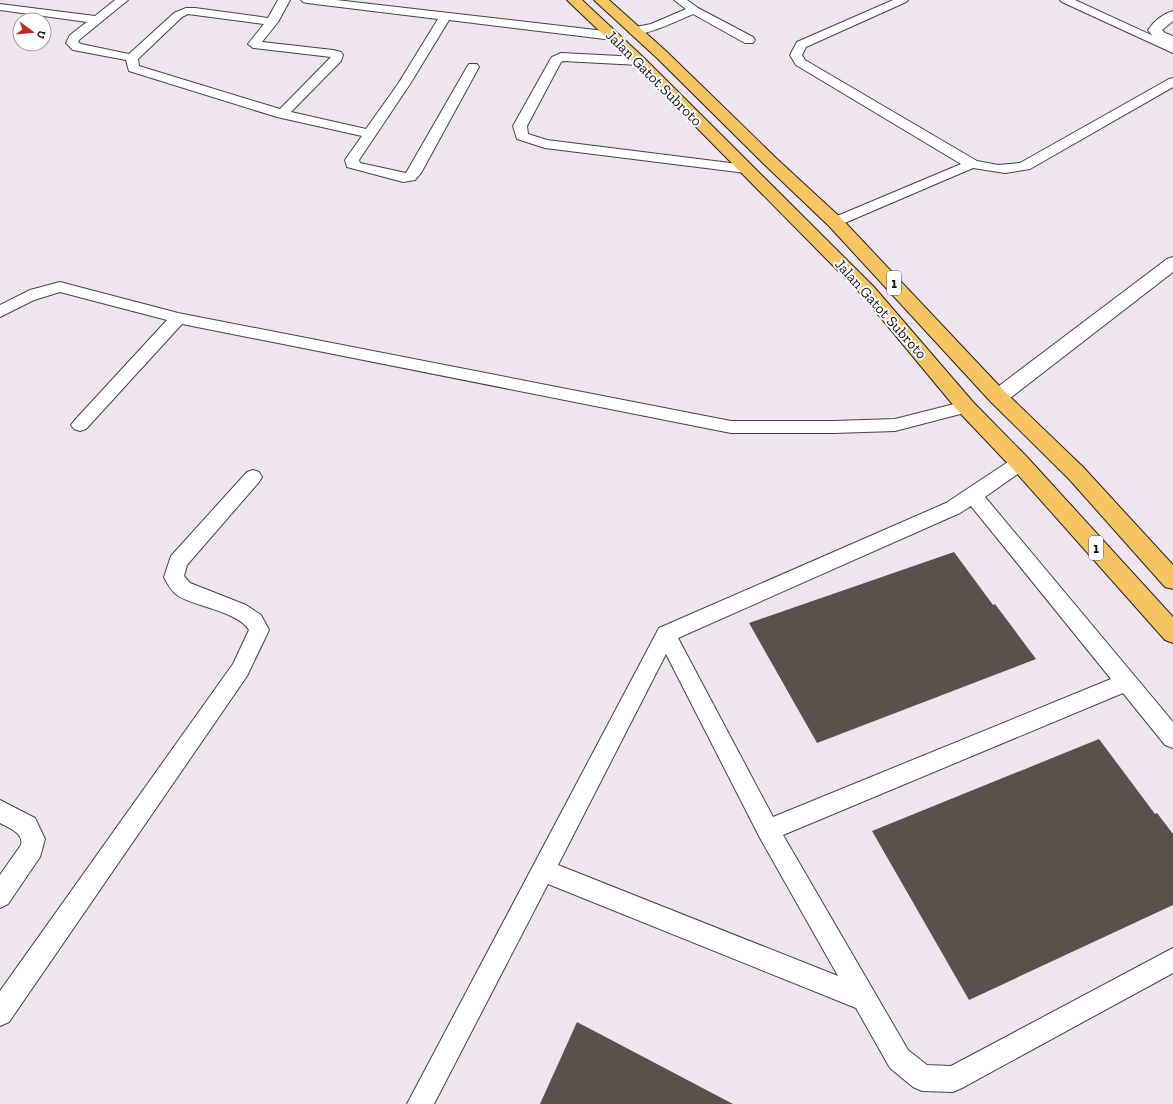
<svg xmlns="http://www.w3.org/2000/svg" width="1173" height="1104" font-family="'Zilla Slab',serif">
  <rect width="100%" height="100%" fill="#fffdf3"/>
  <!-- industrial -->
  <path fill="#eee5ee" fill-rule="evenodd" d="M 0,0 L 1173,0 L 1173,1104 L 0,1104 ZM 20,20 L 44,20 L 44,44 L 20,44 Z"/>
  <!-- building -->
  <g fill="#59524c">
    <polygon points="954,552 993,605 995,604 1036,659 817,743 749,623"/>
    <polygon points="1099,739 1155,814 1157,813 1173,834 1173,905 969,1000 872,831"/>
    <polygon points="577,1022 733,1104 540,1104"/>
  </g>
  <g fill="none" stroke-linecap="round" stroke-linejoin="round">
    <defs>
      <g id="service">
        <path d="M 115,0 L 128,0 L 79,40 L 78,42 L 81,44 L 129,54 L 174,13 L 186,8 L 195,8 L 268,18 L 278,0 L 290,0 L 278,22 L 262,42 L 333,50 L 341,52 L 343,55 L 341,61 L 291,112 L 366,129 L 398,84 L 438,19 L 307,3 L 303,2 L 301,0 L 336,0 L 613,32 L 617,33 L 619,36 L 617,39 L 613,40 L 449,20 L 410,84 L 359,160 L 360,163 L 406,173 L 467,67 L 469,64 L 477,64 L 479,67 L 421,173 L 415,180 L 403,182 L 347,167 L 345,160 L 362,136 L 277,117 L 129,71 L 126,60 L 73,50 L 66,43 L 70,35 L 87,22 L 0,10 L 0,4 L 95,16 ZM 188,14 L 264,24 L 248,44 L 253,48 L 331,57 L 280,109 L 139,66 L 138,59 L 182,17 Z"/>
        <path d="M 674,0 L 687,0 L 698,8 L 753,37 L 755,40 L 753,43 L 745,43 L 693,14 C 679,20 645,37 631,34 L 629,31 L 631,28 L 651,24 L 686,9 Z"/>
        <polygon points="893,0 908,0 906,2 806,47 802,55 805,60 977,161 998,165 1020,163 1169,79 1173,78 1173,87 1030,169 1005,173 973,168 840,225 835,226 830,225 828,222 830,219 961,164 796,65 790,55 797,42"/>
        <polygon points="1060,0 1075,0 1173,45 1173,53 1062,2"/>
        <polygon points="561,53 639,57 643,58 645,61 643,64 639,65 563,61 561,62 527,126 528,134 547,140 746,165 751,166 753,169 751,172 746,173 545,148 517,139 513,126 550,60 552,57"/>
        <polygon points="60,282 178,313 731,421 834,421 895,419 966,401 972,403 974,407 972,411 895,431 834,433 731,433 182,324 86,429 80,431 74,429 71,425 74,421 167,320 60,292 34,300 0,317 0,305 30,290"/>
        <path d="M 1020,456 L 1026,458 L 1029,463 L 1026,468 L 985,497 L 1173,722 L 1173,748 L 1165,745 L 1123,693 L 783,835 L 908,1050 L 927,1065 L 951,1066 L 1173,948 L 1173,973 L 962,1088 L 953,1092 L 922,1091 L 913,1087 L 890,1068 L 856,1008 L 548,884 L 434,1104 L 407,1104 L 659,628 L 946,503 L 1014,458 ZM 971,506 L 1111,679 L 773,817 L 678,638 L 960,513 ZM 666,654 L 760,838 L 838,976 L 558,865 Z"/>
        <path d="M 253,470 L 259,472 L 262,477 L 259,482 L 187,565 L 184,576 L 190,583 L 246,605 L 261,615 L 269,630 L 247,676 L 9,1022 L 0,1026 L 0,991 L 233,664 L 249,630 C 238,611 194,607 177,595 C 171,591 167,583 164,577 L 171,556 L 247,472 Z"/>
        <path d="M 0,800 L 35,818 L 45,839 L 40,857 L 8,904 L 0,908 L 0,875 L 21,845 C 24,833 9,828 0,823 Z"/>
      </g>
      <g id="minor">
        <path d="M 1173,11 L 1173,21 L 1162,30 L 1165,33 L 1173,36 L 1173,45 L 1155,39 L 1148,30 C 1154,21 1163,14 1173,11 Z"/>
        <polygon points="1173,257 1173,272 1005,402 998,404 991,402 988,397 991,392 1167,259"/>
      </g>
      <g id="trunk">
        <polygon points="567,0 582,0 644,58 874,287 973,402 1027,457 1173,617 1173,643 1165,640 1013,469 959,412 862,295 634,64"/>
        <polygon points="594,0 609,0 667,52 777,159 841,218 1005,392 1083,467 1173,565 1173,589 1165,587 1069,479 991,402 829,226 765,165 657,58"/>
      </g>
    </defs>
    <!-- service casing -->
    <use href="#service" stroke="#434343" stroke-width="2"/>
    <!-- minor casing -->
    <use href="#minor" stroke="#434343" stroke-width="2"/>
    <!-- trunk casing -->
    <use href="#trunk" stroke="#212121" stroke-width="2"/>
    <!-- service -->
    <use href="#service" fill="#fff" fill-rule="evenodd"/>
    <!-- minor -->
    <use href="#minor" fill="#fff" fill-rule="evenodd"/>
    <!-- trunk -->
    <use href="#trunk" fill="#f7c462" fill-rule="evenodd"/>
  </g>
  <g text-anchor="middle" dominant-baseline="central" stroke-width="4" stroke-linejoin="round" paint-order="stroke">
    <!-- shield labels -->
    <g fill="#fff" stroke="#585858" stroke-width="1">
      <rect x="887" y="271" width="14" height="24" rx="3"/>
      <rect x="1089" y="536" width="14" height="24" rx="3"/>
    </g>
    <g font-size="14" font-weight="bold" fill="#101010">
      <text x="894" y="283">1</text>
      <text x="1096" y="548">1</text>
    </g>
    <!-- street labels -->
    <g font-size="15" fill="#101010" stroke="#fff">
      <text transform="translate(654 78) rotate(45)">Jalan Gatot Subroto</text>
      <text transform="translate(881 309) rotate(48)">Jalan Gatot Subroto</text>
    </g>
  </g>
  <!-- north arrow -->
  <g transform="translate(32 32) rotate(106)"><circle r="19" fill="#ffffff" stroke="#9f9f9f"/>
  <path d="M0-3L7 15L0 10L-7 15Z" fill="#c32725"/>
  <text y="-6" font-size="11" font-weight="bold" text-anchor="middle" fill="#101010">U</text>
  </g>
</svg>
